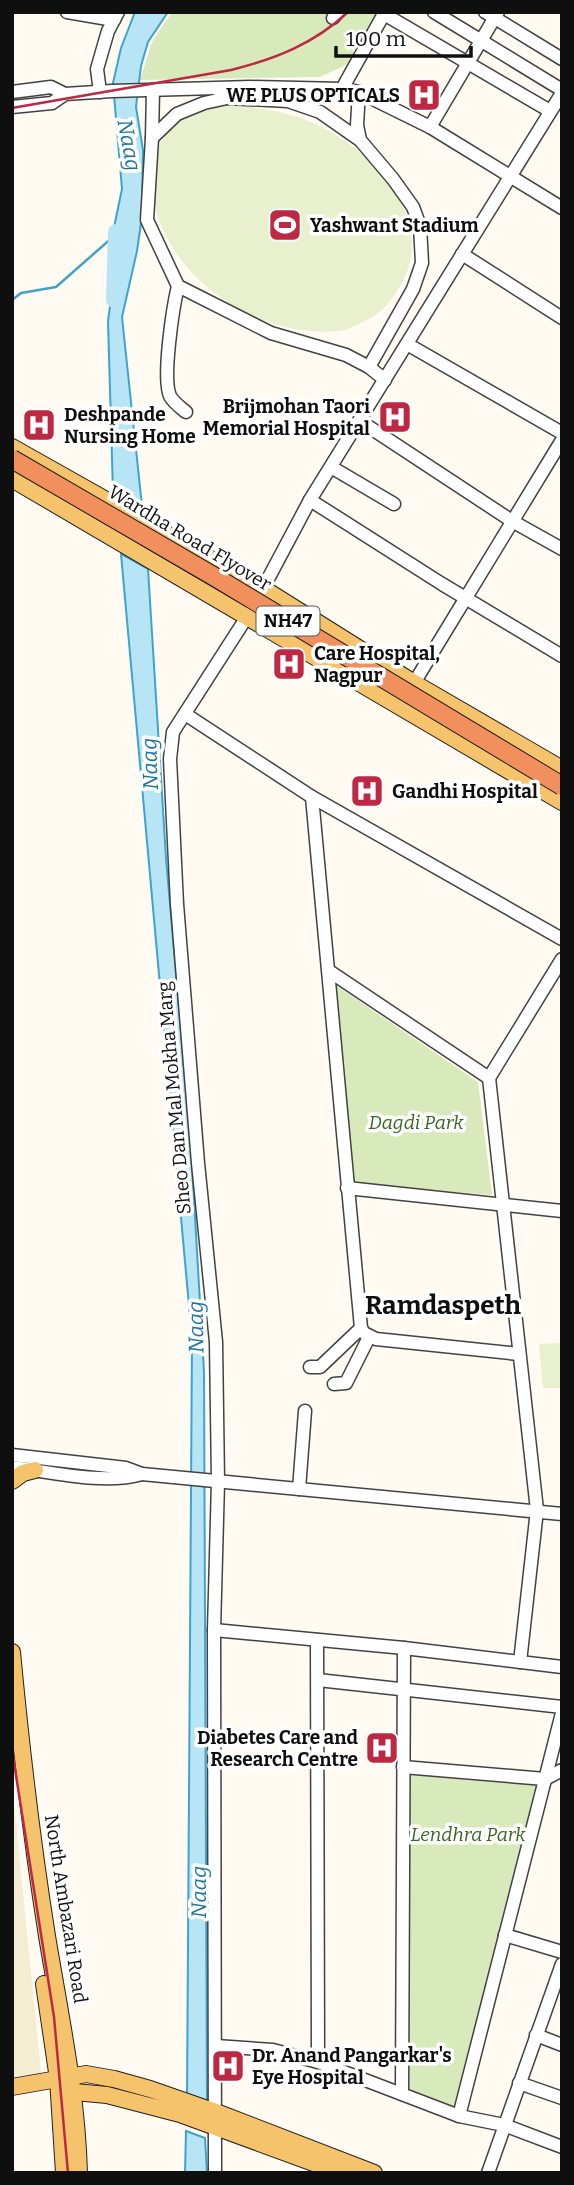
<svg xmlns="http://www.w3.org/2000/svg" width="574" height="2185" font-family="Bitter,serif">
  <rect width="100%" height="100%" fill="#fffbf2"/>
  <!-- farmland -->
  <polygon fill="#f4edd2" points="12,1783 42,2082 12,2088"/>
  <!-- green -->
  <g fill="#d8e9bb">
    <polygon points="172,12 379,12 348,64 320,77 140,80 152,42"/>
    <polygon points="334,984 478,1082 492,1195 354,1184"/>
    <polygon points="408,1768 545,1779 459,2116 407,2095"/>
  </g>
  <!-- pitch -->
  <g fill="#e8f0cd">
    <path d="M 225,104 C 253,107 281,110 308,121 C 362,142 429,206 408,269 C 399,292 385,313 361,323 C 354,326 345,331 337,331 C 255,339 162,274 152,191 C 151,183 155,173 156,165 C 157,159 157,149 160,144 C 164,136 177,122 185,116 C 194,109 213,107 225,104 Z"/>
    <polygon points="562,1343 562,1388 543,1388 539,1344"/>
  </g>
  <!-- water -->
  <g fill="#b7e5f5" stroke="#3fa4cb" stroke-width="2">
    <polygon points="135,12 168,12 148,42 141,66 136,107 143,150 142,216 137,251 122,317 142,506 113,492 108,321 115,270 113,232 122,189 113,83 121,48"/>
    <polygon points="121,554 148,569 166,858 191,1148 204,1372 207,2104 187,2098 192,1339"/>
    <polygon points="186,2131 205,2138 207,2173 185,2173"/>
  </g>
  <g fill="none" stroke-linecap="round" stroke-linejoin="round">
    <!-- stream -->
    <polyline stroke="#3fa4cb" stroke-width="2.5" points="12,300 21,293 56,287 114,236"/>
    <!-- river -->
    <polyline stroke="#b7e5f5" stroke-width="16" points="114,300 116,232"/>
    <defs>
      <g id="minor">
        <polyline points="67,12 114,20"/>
        <polyline points="434,12 562,90"/>
        <polyline points="485,12 562,59"/>
        <polyline points="384,14 550,111"/>
        <polyline points="333,18 338,12"/>
        <polyline points="342,89 385,12"/>
        <polyline points="153,90 152,138 147,220 178,286 271,333 346,355 369,367 385,380"/>
        <polyline points="12,92 51,87 65,94"/>
        <polyline points="100,92 97,69 108,31 118,12"/>
        <polyline points="359,92 357,125 360,140 393,179 413,207 420,226 422,263 413,289 369,367"/>
        <polyline points="227,98 288,101 320,112 360,140"/>
        <polyline points="12,107 52,103 65,94 112,91 250,87 342,89 359,92 430,127 562,208"/>
        <polyline points="430,127 498,12"/>
        <polyline points="152,138 177,114 204,103 227,98 220,94"/>
        <polyline points="462,254 562,318"/>
        <path d="M 178,286 C 173,307 162,378 170,396 C 173,402 180,407 186,412"/>
        <polyline points="407,344 562,433"/>
        <polyline points="360,421 512,521 562,549"/>
        <polyline points="331,467 394,504"/>
        <polyline points="310,500 442,584 562,656"/>
        <polyline points="259,596 310,500 562,93"/>
        <polyline points="414,683 562,440"/>
        <polyline points="185,714 312,797 562,939"/>
        <polyline points="312,797 361,1328 364,1333 376,1339 519,1354"/>
        <polyline points="329,971 489,1078 537,1510 520,1662"/>
        <polyline points="489,1078 562,959"/>
        <polyline points="347,1188 562,1211"/>
        <polyline points="310,1367 320,1367 361,1328"/>
        <polyline points="334,1384 346,1383 369,1337"/>
        <polyline points="12,1455 126,1468 142,1474 562,1514"/>
        <path d="M 12,1467 C 52,1472 104,1485 142,1474"/>
        <polyline points="299,1489 305,1411"/>
        <polyline points="214,1630 404,1648 562,1667"/>
        <polyline points="317,1640 318,2062"/>
        <polyline points="318,1680 562,1707"/>
        <polyline points="403,1767 545,1779 562,1770"/>
        <polyline points="505,1935 562,1952"/>
        <polyline points="536,2035 562,2045"/>
        <polyline points="216,2046 273,2050 318,2062 459,2116 504,2125 562,2147"/>
        <polyline points="519,2083 562,2098"/>
        <polyline points="402,2093 404,1648"/>
        <polyline points="459,2116 562,1713"/>
        <polyline points="215,2173 214,1630 218,1482 216,1342 198,1163 177,904 170,759 173,732 250,612"/>
        <polyline points="488,2173 562,1964"/>
      </g>
      <g id="major">
        <polyline points="12,447 264,589 414,683 562,769"/>
        <polyline points="12,479 562,802"/>
        <polyline points="12,1481 23,1473 35,1470"/>
        <path d="M 12,1652 C 21,1747 32,1842 47,1936 C 60,2015 77,2093 79,2173"/>
        <polyline points="44,1984 58,2079 64,2173"/>
        <polyline points="12,2087 86,2074 114,2079 150,2089 216,2112 374,2173"/>
        <polyline points="63,2091 107,2095 180,2114 341,2173"/>
      </g>
    </defs>
    <!-- minor casing -->
    <use href="#minor" stroke="#424242" stroke-width="15"/>
    <!-- major casing -->
    <use href="#major" stroke="#202020" stroke-width="18"/>
    <!-- minor -->
    <use href="#minor" stroke="#fff" stroke-width="12"/>
    <!-- major -->
    <use href="#major" stroke="#f5c36b" stroke-width="16"/>
    <!-- rail -->
    <g stroke="#bd2942" stroke-width="2.5">
      <path d="M 12,108 L 231,70 C 275,59 314,44 348,12"/>
      <polyline points="12,1750 54,2017 68,2173"/>
    </g>
    <defs>
      <polyline id="highway-bridge" points="12,459 215,577 562,786"/>
    </defs>
    <!-- highway-bridge casing -->
    <use href="#highway-bridge" stroke="#202020" stroke-width="20" stroke-linecap="butt"/>
    <!-- highway-bridge -->
    <use href="#highway-bridge" stroke="#f18f5d" stroke-width="18"/>
  </g>
  <!-- icons -->
  <defs>
    <symbol id="hospital-square" viewBox="-11 -11 22 22"><rect x="-9" y="-9" width="18" height="18" rx="4" fill="#bd2942" stroke="#fff"/><path d="M-5-5h3v3.5h4V-5h3V5h-3V1.5h-4V5h-3Z" fill="#fff"/></symbol>
    <symbol id="stadium-square" viewBox="-11 -11 22 22"><rect x="-9" y="-9" width="18" height="18" rx="4" fill="#bd2942" stroke="#fff"/><path d="M0-5a6.5 5 0 1 0 0 10a6.5 5 0 1 0 0-10ZM-3.5-1.8h7v3.6h-7Z" fill="#fff"/></symbol>
  </defs>
  <g fill-rule="evenodd">
    <use href="#hospital-square" x="405" y="76" width="38" height="38"/>
    <use href="#stadium-square" x="266" y="206" width="38" height="38"/>
    <use href="#hospital-square" x="376" y="398" width="38" height="38"/>
    <use href="#hospital-square" x="20" y="406" width="38" height="38"/>
    <use href="#hospital-square" x="270" y="645" width="38" height="38"/>
    <use href="#hospital-square" x="348" y="772" width="38" height="38"/>
    <use href="#hospital-square" x="363" y="1729" width="38" height="38"/>
    <use href="#hospital-square" x="209" y="2047" width="38" height="38"/>
  </g>
  <g text-anchor="middle" dominant-baseline="central" stroke-width="7" stroke-linejoin="round" paint-order="stroke">
    <!-- shield labels -->
    <rect fill="#fff" stroke="#575757" stroke-width="2" x="256.5" y="606.5" width="63" height="29" rx="5"/>
    <g font-size="18" font-weight="bold" fill="#0f0f0f">
      <text x="288" y="621">NH47</text>
    </g>
    <!-- poi labels -->
    <g font-size="19" font-weight="bold" fill="#0f0f0f" stroke="#fff" text-anchor="start">
      <text x="400" y="95" text-anchor="end">WE PLUS OPTICALS</text>
      <text x="310" y="225">Yashwant Stadium</text>
      <text x="370" y="406" text-anchor="end">Brijmohan Taori<tspan x="370" dy="22">Memorial Hospital</tspan></text>
      <text x="64" y="414">Deshpande<tspan x="64" dy="22">Nursing Home</tspan></text>
      <text x="314" y="653">Care Hospital,<tspan x="314" dy="22">Nagpur</tspan></text>
      <text x="392" y="791">Gandhi Hospital</text>
      <text x="358" y="1737" text-anchor="end">Diabetes Care and<tspan x="358" dy="22">Research Centre</tspan></text>
      <text x="252" y="2055">Dr. Anand Pangarkar's<tspan x="252" dy="22">Eye Hospital</tspan></text>
    </g>
    <!-- street labels -->
    <g font-size="19" fill="#0f0f0f" stroke="#fff">
      <text transform="translate(190 538) rotate(31)">Wardha Road Flyover</text>
      <text transform="translate(174 1098) rotate(-95)">Sheo Dan Mal Mokha Marg</text>
      <text transform="translate(66 1909) rotate(81)">North Ambazari Road</text>
    </g>
    <!-- park labels -->
    <g font-size="19" font-style="italic" fill="#376620" stroke="#fff">
      <text x="416" y="1122">Dagdi Park</text>
      <text x="468" y="1834">Lendhra Park</text>
    </g>
    <!-- water labels -->
    <g font-size="21" font-style="italic" fill="#1a759f" stroke="#fff">
      <text transform="translate(129 145) rotate(79)">Naag</text>
      <text transform="translate(150 764) rotate(-92)">Naag</text>
      <text transform="translate(196 1327) rotate(-91)">Naag</text>
      <text transform="translate(199 1892) rotate(-90)">Naag</text>
    </g>
    <!-- district labels -->
    <g font-size="26" font-weight="bold" fill="#0f0f0f" stroke="#fff">
      <text x="443" y="1305">Ramdaspeth</text>
    </g>
  </g>
  <!-- border -->
  <rect width="574" height="2185" fill="none" stroke="#0f0f0f" stroke-width="28"/>
  <!-- scale -->
  <path d="M336 46v10h135v-10" fill="none" stroke="#0f0f0f" stroke-width="3.5"/>
  <text x="346" y="46" font-size="21" fill="#0f0f0f" stroke="#ffffff" stroke-width="5" paint-order="stroke">100 m</text>
</svg>
